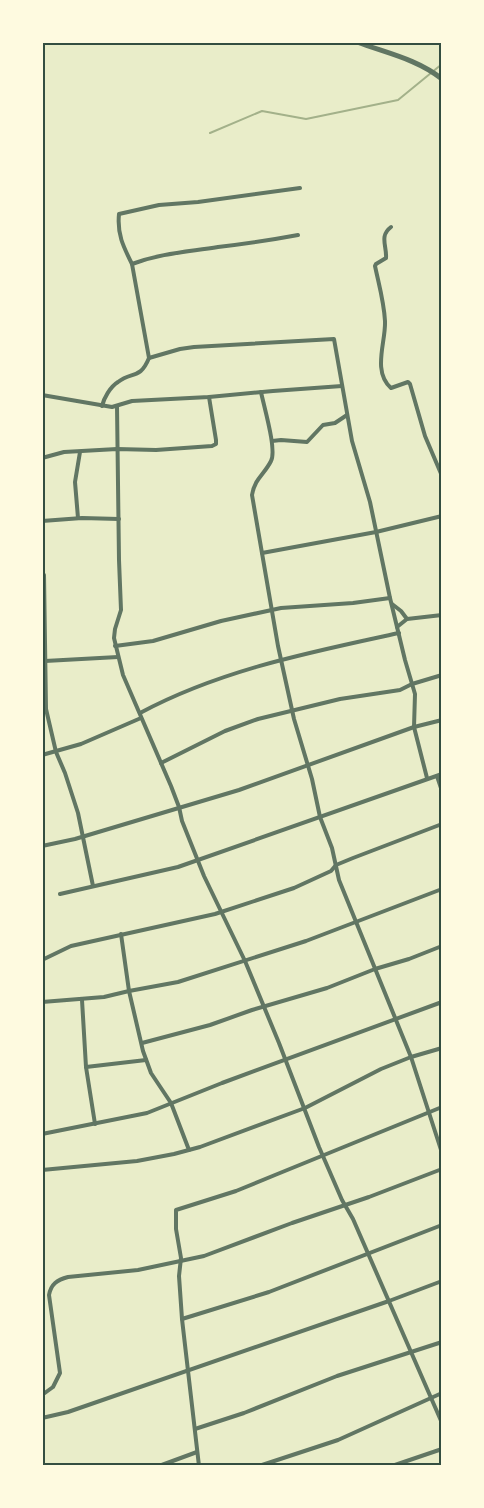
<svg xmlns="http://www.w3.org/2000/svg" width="484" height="1508" font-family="Arial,sans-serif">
  <rect width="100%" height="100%" fill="#e9edc9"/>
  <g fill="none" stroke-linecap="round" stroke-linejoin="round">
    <!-- stream -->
    <polyline stroke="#a3b18a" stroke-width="2" points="210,133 262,111 306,119 398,100 442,64"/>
    <!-- minor -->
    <g stroke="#617663" stroke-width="4">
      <path d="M 391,227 C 379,236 387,246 386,258 L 376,264 L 375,266 C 379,285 384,302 385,321 C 386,342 372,371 391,388 L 408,382 L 410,384 L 425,436 L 442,476"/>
      <path d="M 132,264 C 162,253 187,252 218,247 C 245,244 271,240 298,235"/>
      <polyline points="149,358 180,349 194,347 334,339 352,441 370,502 390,598 405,660 415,694 414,727 427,778"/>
      <path d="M 261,392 C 264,407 277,450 271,461 C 264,475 255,478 252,495 L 278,646 L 294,719 L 312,779 L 320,817 L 332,848 L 339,880 L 411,1057 L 442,1153"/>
      <polyline points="42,395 112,407 132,401 209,397 273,391 342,386"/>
      <path d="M 102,406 C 104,398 110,387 118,382 C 132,371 140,380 149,358 L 132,264 C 123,246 117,234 119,214 L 159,205 L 198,202 L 300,188"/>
      <polyline points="117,406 119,560 121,610 115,629 114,638 123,675 171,786 179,807 182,821 204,876 245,961 279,1043 319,1147 342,1200 353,1219 442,1423"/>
      <polyline points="272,441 281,440 307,442 323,425 335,423 347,415"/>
      <polyline points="42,458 64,452 117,449 156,450 212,446 216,444 216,440 209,397"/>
      <polyline points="78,518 75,482 80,452"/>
      <polyline points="42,521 82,518 119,519"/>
      <polyline points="262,553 376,532 442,516"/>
      <polyline points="42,573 44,575 46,709 56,752 65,773 78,813 93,886"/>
      <polyline points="392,604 401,611 407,619"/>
      <polyline points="397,627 407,619 442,615"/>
      <polyline points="115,646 153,641 221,621 281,608 353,603 390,598"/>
      <polyline points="45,661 118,657"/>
      <path d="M 140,713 C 220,670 311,652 399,633"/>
      <polyline points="42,755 81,744 141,718"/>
      <polyline points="161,763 225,731 258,719 340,699 400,690 412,684 442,675"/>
      <polyline points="437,776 442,791"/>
      <polyline points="42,846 75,839 239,790 414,727 442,720"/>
      <polyline points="60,894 178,867 442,774"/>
      <polyline points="121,934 129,991 143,1051 151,1073 171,1103 189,1150"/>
      <polyline points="42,960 71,946 215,914 294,888 331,871 336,865 353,858 442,824"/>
      <polyline points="82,1000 86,1067 95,1124"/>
      <polyline points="42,1002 104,997 129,991 178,982 306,941 442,889"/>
      <polyline points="142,1043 210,1025 252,1010 327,988 375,969 409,959 442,946"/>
      <polyline points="86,1067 146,1060"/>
      <polyline points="42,1134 147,1113 222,1083 442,1002"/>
      <polyline points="42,1170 137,1161 174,1154 200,1147 305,1108 381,1069 411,1057 442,1048"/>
      <polyline points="182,1319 269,1292 442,1225"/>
      <path d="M 42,1395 L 53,1387 L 60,1373 L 49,1295 C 51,1284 57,1280 68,1277 L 138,1270 L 204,1256 L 292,1223 L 369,1197 L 442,1169"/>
      <polyline points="42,1418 68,1412 389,1301 442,1281"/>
      <polyline points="195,1429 244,1413 337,1376 442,1342"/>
      <polyline points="159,1466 197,1452"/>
      <polyline points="199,1466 182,1319 179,1276 181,1258 176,1229 176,1210 236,1191 275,1175 442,1107"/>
      <polyline points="259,1466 338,1440 442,1393"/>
      <polyline points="392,1466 442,1449"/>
    </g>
    <!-- tertiary -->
    <path stroke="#617663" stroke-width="5" d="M 357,42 C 386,53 417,59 442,79"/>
  </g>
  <!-- border -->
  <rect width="484" height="1508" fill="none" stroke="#fefae0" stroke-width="88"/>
  <rect x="44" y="44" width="396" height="1420" fill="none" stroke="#344e41" stroke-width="2"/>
</svg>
